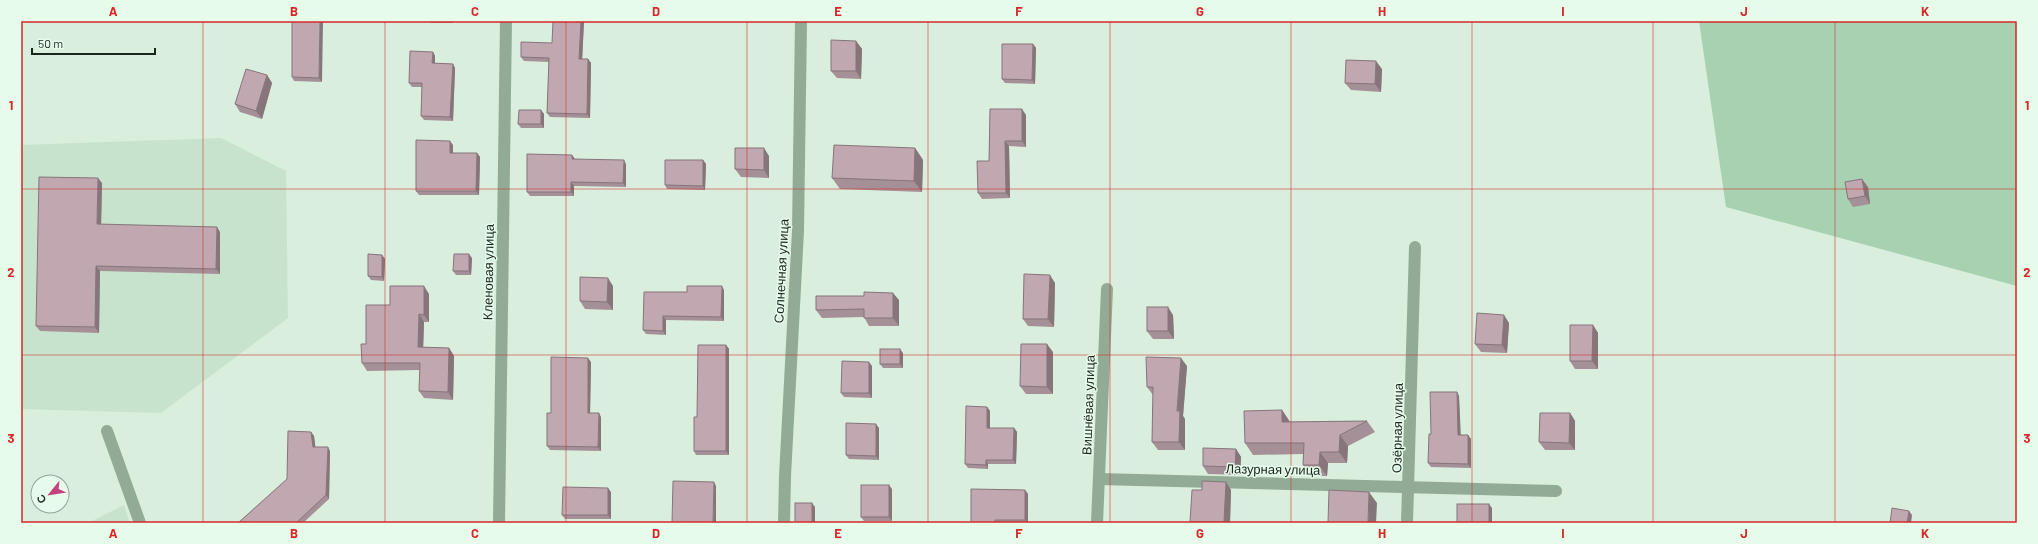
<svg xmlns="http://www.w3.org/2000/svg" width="2038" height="544" font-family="Barlow,sans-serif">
  <rect width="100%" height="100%" fill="#d9eedd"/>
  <!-- built -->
  <g fill="#c8e3cd">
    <polygon points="221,138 286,171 288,318 161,413 21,409 21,145"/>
    <polygon points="124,505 130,523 88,523"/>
  </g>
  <!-- green -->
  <polygon fill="#a7d1b0" points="1699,21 2017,21 2017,286 1726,207"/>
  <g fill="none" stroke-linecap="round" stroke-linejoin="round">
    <!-- street -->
    <g stroke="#91ab96" stroke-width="12">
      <polyline points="107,431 140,523"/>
      <polyline points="1099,479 1556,491"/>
      <polyline points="499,523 506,21"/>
      <polyline points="784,523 785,476 798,231 801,21"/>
      <polyline points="1097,523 1107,289"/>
      <polyline points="1407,523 1415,247"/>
    </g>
  </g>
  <!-- wall -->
  <g fill="#a59097">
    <polygon points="292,21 322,82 294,81 292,77"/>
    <polygon points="429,21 453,21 453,23 431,23"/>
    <polygon points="584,21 582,59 588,59 591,63 590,118 550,117 547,113 549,62 524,61 521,57 552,43"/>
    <polygon points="856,41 862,49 861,79 837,78 831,71"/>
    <polygon points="1033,44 1036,48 1035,84 1005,83 1002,79"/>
    <polygon points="433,52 435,56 435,63 453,64 455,68 453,121 424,120 421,116 422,87 412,87 409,83"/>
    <polygon points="1382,69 1381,92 1351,90 1345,83"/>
    <polygon points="267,75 272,83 262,119 240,112 235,104"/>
    <polygon points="990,109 1026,115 1026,147 1009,146 1010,198 982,199 978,193 989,161"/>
    <polygon points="541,110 544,114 544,128 521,128 518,124"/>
    <polygon points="453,145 453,153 477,153 480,157 479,195 419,195 416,191"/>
    <polygon points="915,148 923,160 922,192 840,189 832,178"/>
    <polygon points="572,155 575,160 626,164 626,187 574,186 574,196 530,196 527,192"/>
    <polygon points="769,156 769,178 741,177 735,169"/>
    <polygon points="703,160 706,164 705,190 667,189 665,185"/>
    <polygon points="102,183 101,224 220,232 220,274 100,271 99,333 40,331 36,326"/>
    <polygon points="1868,187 1870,204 1853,207 1848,199"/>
    <polygon points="382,255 385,259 384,281 371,280 368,276"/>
    <polygon points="472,258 471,275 456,275 453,271"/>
    <polygon points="1055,283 1054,327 1028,326 1023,319"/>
    <polygon points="613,286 613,310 585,309 580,301"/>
    <polygon points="724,290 724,321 666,320 666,335 646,334 643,330 687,292"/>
    <polygon points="429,294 429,322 424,322 423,347 449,348 454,356 453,400 424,398 419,391 420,370 367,371 362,363 366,344 390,305"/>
    <polygon points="864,296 899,300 899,326 869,326 864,317 822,318 816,310"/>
    <polygon points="1173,315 1174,339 1153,339 1147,331"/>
    <polygon points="1509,323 1507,353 1481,352 1475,344"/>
    <polygon points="1593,325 1598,333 1598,369 1575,369 1570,361"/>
    <polygon points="726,345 729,349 729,455 696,455 694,451 697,417"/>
    <polygon points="1053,352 1053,394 1026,394 1020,386"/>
    <polygon points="903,353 903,368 883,368 880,364"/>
    <polygon points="591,362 590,413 601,417 601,451 550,450 547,446 551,413"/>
    <polygon points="872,366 872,398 844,397 841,393"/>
    <polygon points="1187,366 1183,416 1185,419 1185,450 1158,450 1152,442 1153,395 1147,387"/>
    <polygon points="1457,392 1459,396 1460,435 1468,435 1471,439 1471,468 1431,467 1428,463 1431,434"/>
    <polygon points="987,407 990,411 990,428 1014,428 1017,432 1016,464 988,464 988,469 968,468 965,464"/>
    <polygon points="1282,410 1290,422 1367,421 1375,432 1348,446 1347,463 1328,463 1327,476 1311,476 1303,465 1303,454 1253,455 1245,443"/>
    <polygon points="1570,413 1575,421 1575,450 1545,450 1539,442"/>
    <polygon points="879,428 879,460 849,459 846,455"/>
    <polygon points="311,432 314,436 315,447 330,451 329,499 303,523 238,523 287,479"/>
    <polygon points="1236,449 1241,457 1240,475 1208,474 1203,466"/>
    <polygon points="1226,482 1231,490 1230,523 1191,523 1190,522 1202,490"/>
    <polygon points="892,489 892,521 864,521 861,517"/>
    <polygon points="1025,490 1028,494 1028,523 971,523"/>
    <polygon points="611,492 611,519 565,519 562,515"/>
  </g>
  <!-- shaded-wall -->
  <g fill="#86757b">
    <polygon points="320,21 323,21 322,82 319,78"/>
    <polygon points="581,21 584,21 582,63 579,59"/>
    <polygon points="856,41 862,49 861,79 856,71"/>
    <polygon points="1033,44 1036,48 1035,84 1032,80"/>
    <polygon points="433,52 435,56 435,67 432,63"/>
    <polygon points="588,59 591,63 590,118 587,114"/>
    <polygon points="1376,61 1382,69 1381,92 1375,84"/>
    <polygon points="453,64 455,68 453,121 450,117"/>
    <polygon points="267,75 272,83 262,119 256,111"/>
    <polygon points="1022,109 1026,115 1026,147 1022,141"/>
    <polygon points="541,110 544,114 544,128 541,124"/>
    <polygon points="450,141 453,145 453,157 450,153"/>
    <polygon points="1005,141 1009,146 1010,198 1006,193"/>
    <polygon points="764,148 769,156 769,178 764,170"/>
    <polygon points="915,148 923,160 922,192 914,181"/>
    <polygon points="477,153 480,157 479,195 476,191"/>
    <polygon points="572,155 575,159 574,163 572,159"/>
    <polygon points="624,160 626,164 626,187 623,183"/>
    <polygon points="703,160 706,164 705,190 703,186"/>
    <polygon points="98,178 102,183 101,229 97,224"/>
    <polygon points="1862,179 1868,187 1870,204 1865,196"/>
    <polygon points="571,182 574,186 574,196 571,192"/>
    <polygon points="217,227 220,232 220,274 216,269"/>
    <polygon points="469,254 472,258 471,275 469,271"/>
    <polygon points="382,255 385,259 384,281 382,277"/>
    <polygon points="96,266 100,271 99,333 95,327"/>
    <polygon points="1050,275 1055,283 1054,327 1048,319"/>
    <polygon points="608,278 613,286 613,310 607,302"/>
    <polygon points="424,286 429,294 429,322 424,315"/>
    <polygon points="722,286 724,290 724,321 721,317"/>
    <polygon points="893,293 899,300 899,326 893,318"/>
    <polygon points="1168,307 1173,315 1174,339 1168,331"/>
    <polygon points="419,314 424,322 423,354 418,347"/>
    <polygon points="1504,315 1509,323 1507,353 1502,345"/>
    <polygon points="663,316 666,320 666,335 663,331"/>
    <polygon points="1593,325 1598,333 1598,369 1592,361"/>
    <polygon points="1047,344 1053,352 1053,394 1047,387"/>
    <polygon points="726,345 729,349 729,455 726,451"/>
    <polygon points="449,348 454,356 453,400 448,392"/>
    <polygon points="900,349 903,353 903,368 900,364"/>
    <polygon points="588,358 591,362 590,417 588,413"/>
    <polygon points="1181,358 1187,366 1183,416 1185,419 1185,450 1179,442 1177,411"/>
    <polygon points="869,362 872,366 872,398 869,393"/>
    <polygon points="1457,392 1459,396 1461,439 1458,435"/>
    <polygon points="987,407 990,411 990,432 987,428"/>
    <polygon points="1282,410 1290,422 1282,422"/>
    <polygon points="599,413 601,417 601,451 598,447"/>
    <polygon points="1570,413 1575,421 1575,450 1569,443"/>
    <polygon points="876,424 879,428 879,460 876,456"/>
    <polygon points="1014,428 1017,432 1016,464 1013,460"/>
    <polygon points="311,432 314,436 316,451 313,447"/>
    <polygon points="1340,435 1348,446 1347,463 1339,452"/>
    <polygon points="1468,435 1471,439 1471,468 1468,464"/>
    <polygon points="328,447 330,451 329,499 326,495"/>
    <polygon points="1236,449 1241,457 1240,475 1235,467"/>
    <polygon points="1320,452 1328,463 1327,476 1319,465"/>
    <polygon points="986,460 988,464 988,469 986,465"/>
    <polygon points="714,482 716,486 716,523 713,523"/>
    <polygon points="1226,482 1231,490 1230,523 1225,523 1224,522"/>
    <polygon points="889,485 892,489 892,521 889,517"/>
    <polygon points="608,488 611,492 611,519 608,515"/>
    <polygon points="1025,490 1028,494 1028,523 1027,523 1025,520"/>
    <polygon points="1369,492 1377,503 1376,523 1368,523"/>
    <polygon points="812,503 815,507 815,523 812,523"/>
    <polygon points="1489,504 1492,508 1492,523 1489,523"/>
    <polygon points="1909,511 1912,515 1911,523 1907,523"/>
  </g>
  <!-- building -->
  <g fill="#c0a7b0" stroke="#86757b">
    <polygon points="292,21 320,21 319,78 292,77"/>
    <polygon points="553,21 581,21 579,59 588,59 587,114 547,113 549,58 521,57 521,42 552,43"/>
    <polygon points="831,40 856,41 856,71 831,71"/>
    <polygon points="1002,44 1033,44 1032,80 1002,79"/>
    <polygon points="410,51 433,52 432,63 453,64 450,117 421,116 422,83 409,83"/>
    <polygon points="1346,60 1376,61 1375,84 1345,83"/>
    <polygon points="246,69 267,75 256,111 235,104"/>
    <polygon points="990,109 1022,109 1022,141 1005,141 1006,193 978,193 977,161 989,161"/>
    <polygon points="519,110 541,110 541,124 518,124"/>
    <polygon points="416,140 450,141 450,153 477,153 476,191 416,191"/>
    <polygon points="834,145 915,148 914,181 832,178"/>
    <polygon points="735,148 764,148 764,170 735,169"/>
    <polygon points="527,154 572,155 572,159 624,160 623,183 571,182 571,192 527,192"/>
    <polygon points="665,160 703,160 703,186 665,185"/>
    <polygon points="39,177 98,178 97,224 217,227 216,269 96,266 95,327 36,326"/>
    <polygon points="1862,179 1865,196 1848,199 1845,182"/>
    <polygon points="368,254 382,255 382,277 368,276"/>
    <polygon points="454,254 469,254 469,271 453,271"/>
    <polygon points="1024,274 1050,275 1048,319 1023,319"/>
    <polygon points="580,277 608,278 607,302 580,301"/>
    <polygon points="390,286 424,286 424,315 419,314 418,347 449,348 448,392 419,391 420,363 362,363 361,344 366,344 366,305 390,305"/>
    <polygon points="687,286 722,286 721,317 663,316 663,331 643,330 644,292 687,292"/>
    <polygon points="864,292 893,293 893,318 864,318 864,309 816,310 816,296 864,296"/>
    <rect x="1147" y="307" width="21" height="24"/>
    <polygon points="1477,313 1504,315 1502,345 1475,344"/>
    <polygon points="1570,325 1593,325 1592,361 1570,361"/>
    <polygon points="1021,344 1047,344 1047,387 1020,386"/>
    <polygon points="698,345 726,345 726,451 694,451 694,417 697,417"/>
    <rect x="880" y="349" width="20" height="15"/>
    <polygon points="551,357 588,358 588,413 599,413 598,447 547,446 547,413 551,413"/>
    <polygon points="1146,357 1181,358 1177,411 1180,411 1179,442 1152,442 1153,387 1147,387"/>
    <polygon points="842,361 869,362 869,393 841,393"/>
    <polygon points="1430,392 1457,392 1458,435 1468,435 1468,464 1428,463 1429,434 1431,434"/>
    <polygon points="966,406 987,407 987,428 1014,428 1013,460 986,460 986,465 965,464"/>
    <polygon points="1282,410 1282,422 1367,421 1340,435 1339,452 1320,452 1319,465 1303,465 1304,443 1245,443 1244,411"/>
    <polygon points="1540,413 1570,413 1569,443 1539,442"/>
    <polygon points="846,423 876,424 876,456 846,455"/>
    <polygon points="288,431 311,432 313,447 328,447 326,495 296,523 238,523 287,479"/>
    <polygon points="1203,448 1236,449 1235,467 1203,466"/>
    <polygon points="673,481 714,482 713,523 672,523"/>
    <polygon points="1202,481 1226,482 1224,522 1190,522 1192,490 1202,490"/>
    <rect x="861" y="485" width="28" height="32"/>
    <polygon points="563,487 608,488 608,515 562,515"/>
    <polygon points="971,489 1025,490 1025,520 995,520 995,523 971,523"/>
    <polygon points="1329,490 1369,492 1368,523 1328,523"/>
    <rect x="795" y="503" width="17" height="20"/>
    <rect x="1457" y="504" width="32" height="19"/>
    <polygon points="1892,508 1909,511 1907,523 1890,523"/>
  </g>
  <!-- grid -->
  <path fill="none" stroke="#d62828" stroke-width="1" stroke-opacity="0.55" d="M 203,21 L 203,523M 385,21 L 385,523M 566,21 L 566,523M 747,21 L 747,523M 928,21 L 928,523M 1110,21 L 1110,523M 1291,21 L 1291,523M 1472,21 L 1472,523M 1653,21 L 1653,523M 1835,21 L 1835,523M 21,189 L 2017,189M 21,355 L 2017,355"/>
  <g text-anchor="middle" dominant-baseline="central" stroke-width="3" stroke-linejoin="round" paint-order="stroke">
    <!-- street labels -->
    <g font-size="13" fill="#1c241e" stroke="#e6fbea">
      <text transform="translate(781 271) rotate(-87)">Солнечная улица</text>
      <text transform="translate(488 272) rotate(-89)">Кленовая улица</text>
      <text transform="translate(1088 405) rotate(-88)">Вишнёвая улица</text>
      <text transform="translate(1397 428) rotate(-89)">Озёрная улица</text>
      <text transform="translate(1273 469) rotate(1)">Лазурная улица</text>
    </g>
  </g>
  <!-- border -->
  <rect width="2038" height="544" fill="none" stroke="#e6fbea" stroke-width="44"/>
  <!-- north arrow -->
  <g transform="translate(50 494) rotate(240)"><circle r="19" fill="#e6fbea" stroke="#95a598"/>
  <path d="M0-3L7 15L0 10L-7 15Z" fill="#c7407f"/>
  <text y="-6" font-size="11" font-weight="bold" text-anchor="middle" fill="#1c241e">С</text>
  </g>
  <!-- scale -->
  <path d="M32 48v6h123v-6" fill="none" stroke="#1c241e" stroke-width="2"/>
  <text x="38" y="48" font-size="12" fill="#1c241e" stroke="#e6fbea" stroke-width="3" paint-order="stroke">50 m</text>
  <rect x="22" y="22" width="1994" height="500" fill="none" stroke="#d62828" stroke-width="1.5"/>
  <g font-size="13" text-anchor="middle" font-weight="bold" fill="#d62828">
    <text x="113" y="16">A</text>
    <text x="294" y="16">B</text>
    <text x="475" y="16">C</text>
    <text x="656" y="16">D</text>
    <text x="838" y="16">E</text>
    <text x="1019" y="16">F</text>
    <text x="1200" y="16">G</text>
    <text x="1382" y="16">H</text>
    <text x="1563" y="16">I</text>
    <text x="1744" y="16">J</text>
    <text x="1925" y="16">K</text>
    <text x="11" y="110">1</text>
    <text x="2027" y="110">1</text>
    <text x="11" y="277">2</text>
    <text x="2027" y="277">2</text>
    <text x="11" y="443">3</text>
    <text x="2027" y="443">3</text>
    <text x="113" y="538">A</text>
    <text x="294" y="538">B</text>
    <text x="475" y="538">C</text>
    <text x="656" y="538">D</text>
    <text x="838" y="538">E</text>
    <text x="1019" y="538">F</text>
    <text x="1200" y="538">G</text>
    <text x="1382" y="538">H</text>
    <text x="1563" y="538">I</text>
    <text x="1744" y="538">J</text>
    <text x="1925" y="538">K</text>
  </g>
</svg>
